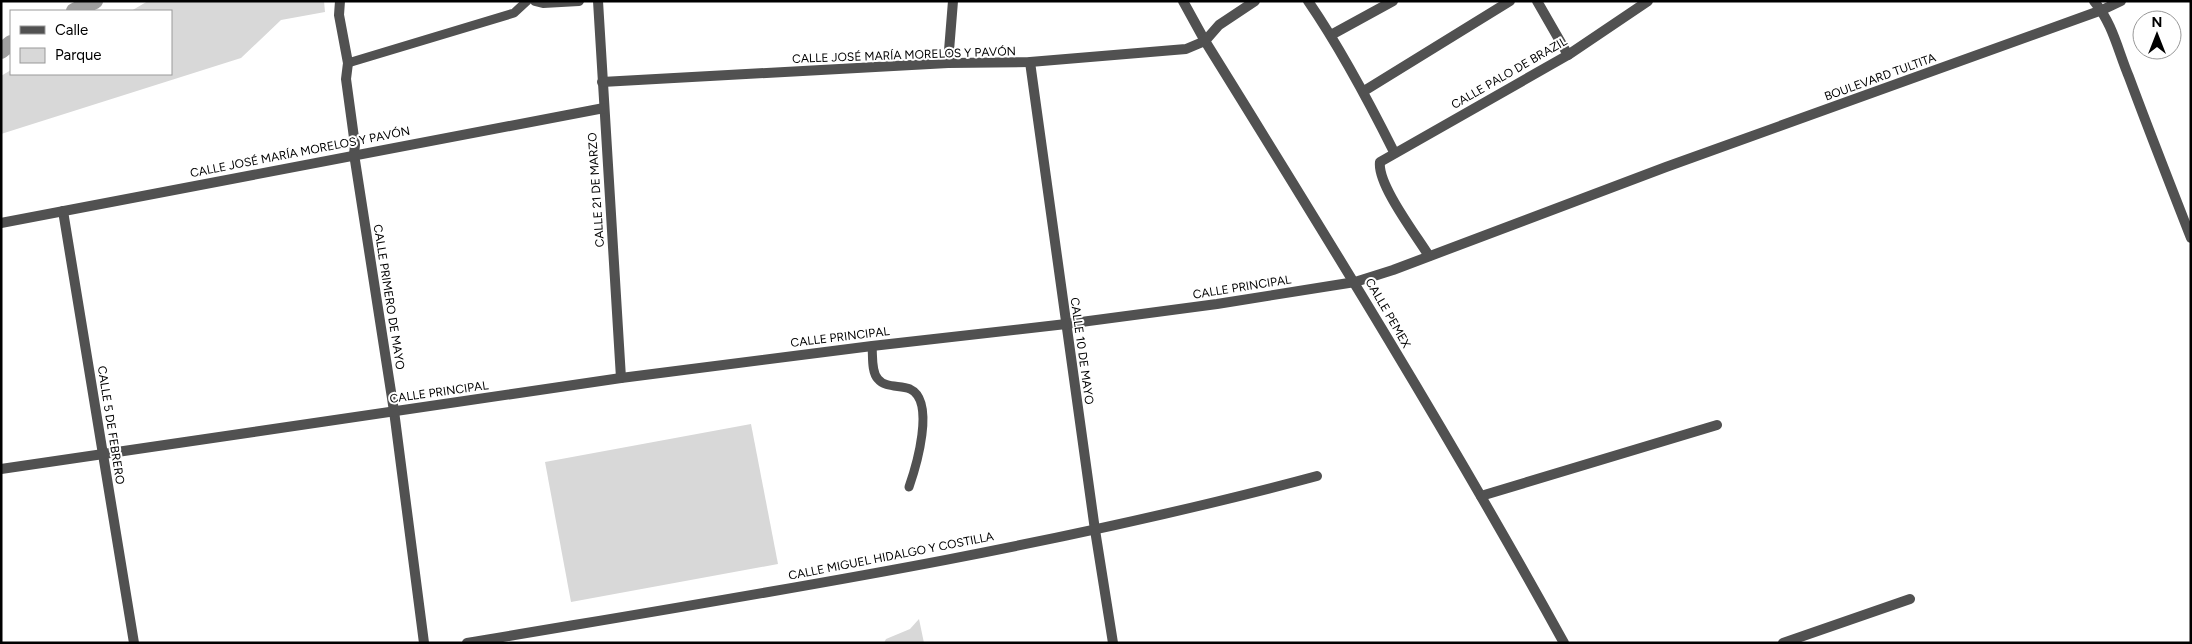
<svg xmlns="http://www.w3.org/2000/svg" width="2192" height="644" font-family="Figtree,sans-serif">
  <rect width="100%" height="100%" fill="#fff"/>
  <!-- green -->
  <g fill="#d8d8d8">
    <polygon points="148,1 324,1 325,12 281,20 241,58 1,134 1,76 11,70 11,74 171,74 171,11 131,11"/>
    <polygon points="751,424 778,564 571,602 545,462"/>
    <polygon points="919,619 924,643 884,643 886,639 910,629"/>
  </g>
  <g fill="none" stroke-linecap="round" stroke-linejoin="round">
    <!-- canal -->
    <g stroke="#9f9f9f" stroke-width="16">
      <polyline points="74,11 95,1"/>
      <polyline points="1,51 11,43"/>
    </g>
    <!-- service -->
    <g stroke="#515151" stroke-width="9">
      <polyline points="348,63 514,13 527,1"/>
      <path d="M 872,346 C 873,355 871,372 878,379 C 885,388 900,385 910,389 C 936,401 916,467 909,487"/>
    </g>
    <!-- minor -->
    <g stroke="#515151" stroke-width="10">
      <polyline points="340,1 339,15 348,63 346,79 355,145 354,154 394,411 424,643"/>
      <polyline points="535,1 543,3 579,1"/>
      <polyline points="598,1 621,378"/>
      <path d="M 1183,1 L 1205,41 C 1328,239 1451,438 1564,643"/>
      <path d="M 1308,1 C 1341,49 1368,100 1394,152"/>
      <polyline points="1537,1 1568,55"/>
      <path d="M 2094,1 C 2113,24 2118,51 2129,77 C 2149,131 2170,184 2191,238"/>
      <polyline points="1331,35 1393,1"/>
      <polyline points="1030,62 1095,530 1113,643"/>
      <polyline points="948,63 953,1"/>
      <polyline points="602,82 948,63 1030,62 1186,49 1205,41 1219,25 1255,1"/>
      <polyline points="1364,91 1510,1"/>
      <polyline points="63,211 134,643"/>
      <polyline points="1,223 604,108"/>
      <path d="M 1429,256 C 1416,235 1377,184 1380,162 L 1568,55 L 1648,1"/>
      <polyline points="1,469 621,378 872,346 1066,324 1217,304 1355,282 1393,270 1666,167 2102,10 2121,1"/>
      <polyline points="1481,496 1717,425"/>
      <path d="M 467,643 C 751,595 1038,551 1317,476"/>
      <polyline points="1783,643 1910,599"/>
    </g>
  </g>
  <g text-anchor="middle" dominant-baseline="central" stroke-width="4" stroke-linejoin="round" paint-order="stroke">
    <!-- street labels -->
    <g font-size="12" fill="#000" stroke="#fff">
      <text transform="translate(904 55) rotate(-2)">CALLE JOSÉ MARÍA MORELOS Y PAVÓN</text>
      <text transform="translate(1509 73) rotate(-30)">CALLE PALO DE BRAZIL</text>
      <text transform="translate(1880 77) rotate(-20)">BOULEVARD TULTITA</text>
      <text transform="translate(300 152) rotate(-11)">CALLE JOSÉ MARÍA MORELOS Y PAVÓN</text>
      <text transform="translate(596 190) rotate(-94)">CALLE 21 DE MARZO</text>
      <text transform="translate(1242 287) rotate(-9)">CALLE PRINCIPAL</text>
      <text transform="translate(389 297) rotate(81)">CALLE PRIMERO DE MAYO</text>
      <text transform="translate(1388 313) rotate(60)">CALLE PEMEX</text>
      <text transform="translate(840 337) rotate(-7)">CALLE PRINCIPAL</text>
      <text transform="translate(1082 351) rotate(82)">CALLE 10 DE MAYO</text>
      <text transform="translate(439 392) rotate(-8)">CALLE PRINCIPAL</text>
      <text transform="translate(111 425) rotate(81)">CALLE 5 DE FEBRERO</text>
      <text transform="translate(891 556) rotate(-11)">CALLE MIGUEL HIDALGO Y COSTILLA</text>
    </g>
  </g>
  <!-- border -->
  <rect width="2192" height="644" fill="none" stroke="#000000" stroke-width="5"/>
  <!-- legend -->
  <rect x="10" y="10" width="162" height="65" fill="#ffffff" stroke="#999999"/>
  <rect x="20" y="26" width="25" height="8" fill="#515151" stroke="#999999"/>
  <text x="55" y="35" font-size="15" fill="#000000">Calle</text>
  <rect x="20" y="48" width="25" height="15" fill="#d8d8d8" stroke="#999999"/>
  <text x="55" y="60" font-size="15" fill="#000000">Parque</text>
  <!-- north arrow -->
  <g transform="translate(2157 35)"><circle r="24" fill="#ffffff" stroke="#999999"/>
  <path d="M0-4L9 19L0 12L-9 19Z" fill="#000000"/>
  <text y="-8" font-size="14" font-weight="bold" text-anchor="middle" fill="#000000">N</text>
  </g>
</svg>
